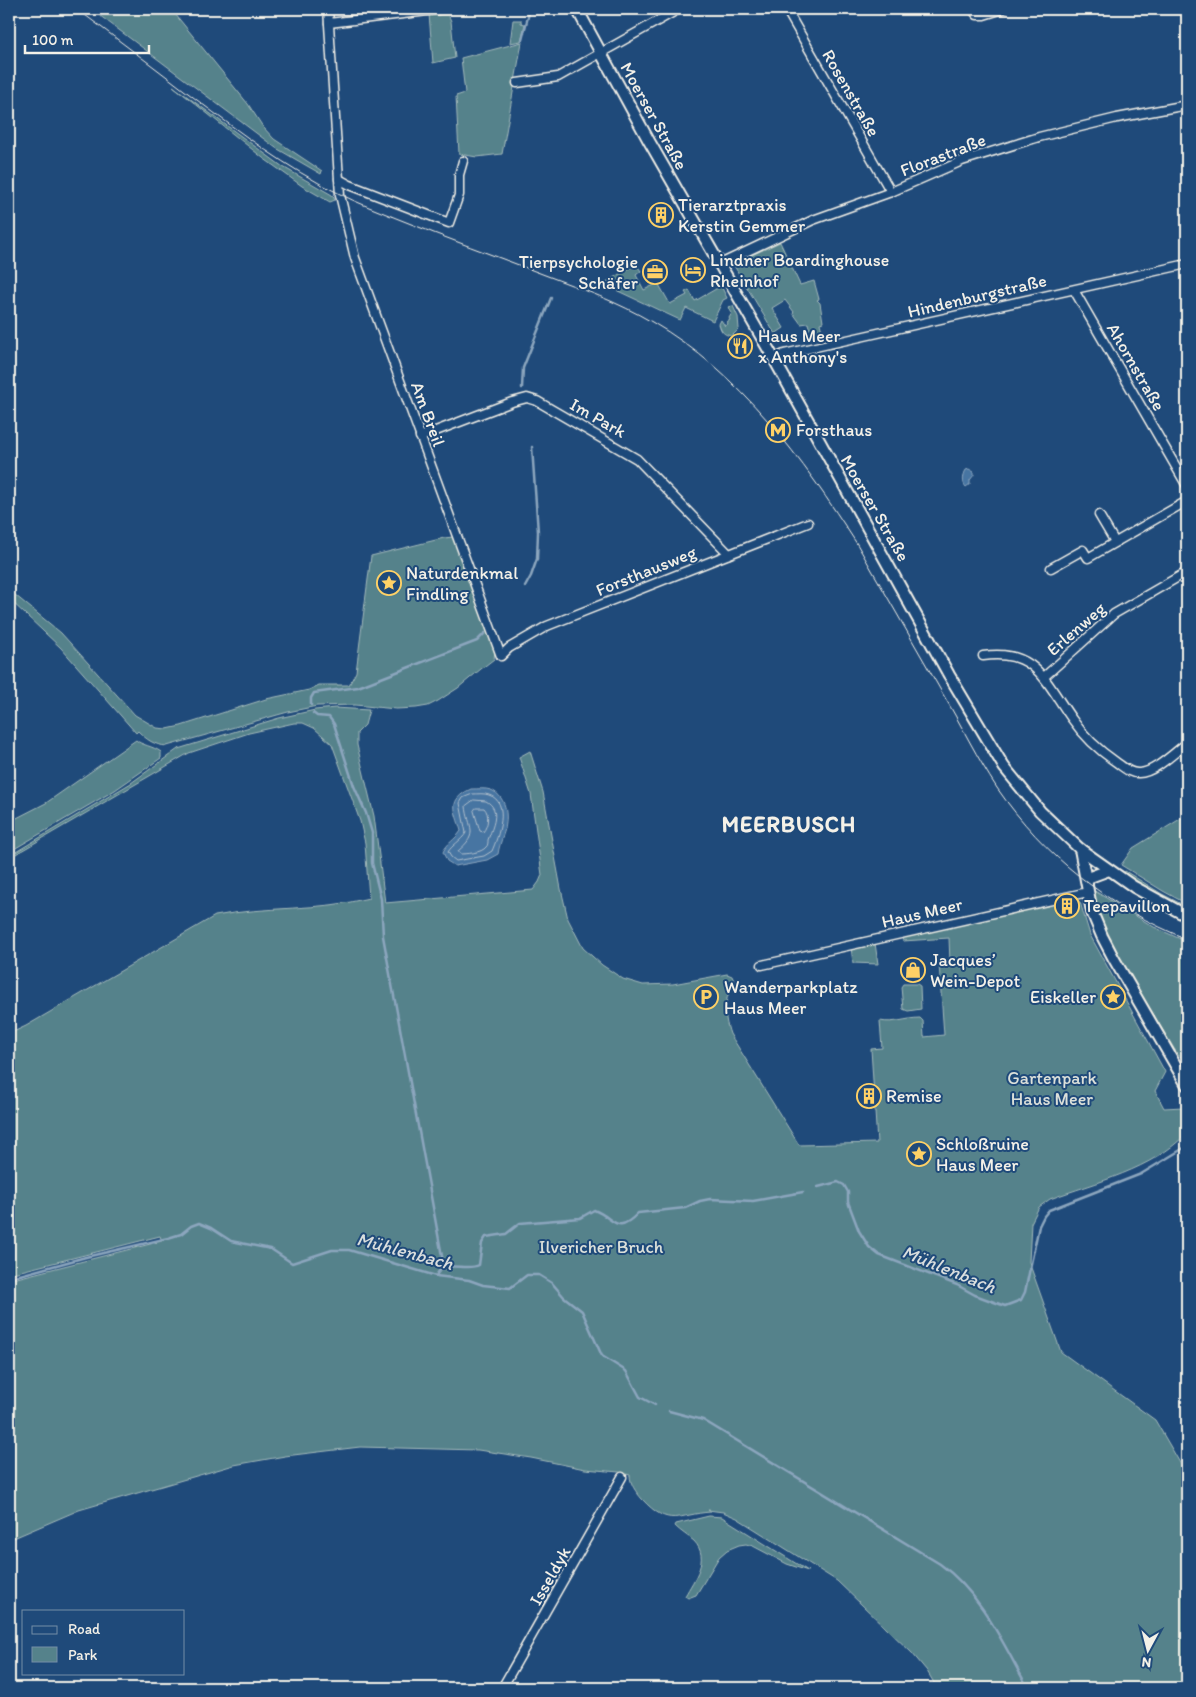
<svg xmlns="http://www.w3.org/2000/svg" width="1196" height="1697" font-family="Itim,sans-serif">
  <rect width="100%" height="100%" fill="#1f4a7a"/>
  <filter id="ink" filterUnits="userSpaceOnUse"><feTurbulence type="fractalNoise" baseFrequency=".02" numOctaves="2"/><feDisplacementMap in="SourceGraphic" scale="10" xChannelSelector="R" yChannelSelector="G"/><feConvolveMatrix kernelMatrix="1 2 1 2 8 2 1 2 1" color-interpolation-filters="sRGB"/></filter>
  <g filter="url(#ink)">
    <!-- green -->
    <g fill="#55828b" stroke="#a4baba">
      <polygon points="91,9 171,9 248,104 263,127 274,139 322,171 321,174 276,148"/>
      <polygon points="447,12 451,21 455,58 433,63 429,14"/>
      <polygon points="513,20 521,20 521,23 525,24 521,41 510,43"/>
      <polygon points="522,42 502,154 477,157 459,154 456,96 465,93 461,58"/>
      <polygon points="173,86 283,167 332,195 335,200 330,202 302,186 263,158"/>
      <polygon points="780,242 800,285 814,281 819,299 817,300 820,303 823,322 820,323 823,336 812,339 808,323 801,324 793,313 794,312 785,300 772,308 784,328 775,334 733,264"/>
      <polygon points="636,264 641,271 636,275 644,290 658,283 670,304 687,295 685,292 689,290 695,301 721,286 727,298 723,300 713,321 686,308 680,320 603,284"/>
      <path d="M 733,306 L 738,317 L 739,329 L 732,336 C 724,335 721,332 719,324 L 721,320 L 725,326 L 728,324 L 727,322 L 730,320 L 729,318 L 732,313 L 728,307 Z"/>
      <path d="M 453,537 L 495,650 L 494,659 L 481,669 L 458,688 L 438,701 L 428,706 L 416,708 L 396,709 L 355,705 L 317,706 L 288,712 L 167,746 C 154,745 147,740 138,731 L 136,733 L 61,648 L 9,599 L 9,590 L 61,633 L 135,715 L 157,728 L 167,729 L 181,726 L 266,699 L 309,690 L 319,685 L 349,685 L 356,672 L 371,556 L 444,538 Z"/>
      <path d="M 335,708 L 369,710 L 365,725 L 357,733 L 357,745 L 374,816 L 385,903 L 533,890 L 539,882 L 542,875 L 531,794 L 519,757 L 530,751 L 543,792 L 561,889 L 568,919 L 583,948 L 602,965 L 623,979 L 643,985 L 673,984 L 727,974 L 732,976 L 734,981 C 724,1000 723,1014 730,1034 L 799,1145 L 877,1143 L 871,1049 L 882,1048 L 880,1021 C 894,1024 906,1018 920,1018 L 923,1021 L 924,1037 L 944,1035 L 939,964 L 950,963 L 949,938 L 903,941 L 901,934 L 1072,898 L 1080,902 L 1090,935 L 1165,1072 L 1155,1091 L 1164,1108 L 1183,1107 L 1187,1113 L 1187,1133 C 1152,1170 1096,1182 1050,1199 L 1039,1207 L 1031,1223 L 1029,1262 L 1061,1352 L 1155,1420 L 1187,1475 L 1187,1688 L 937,1688 L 927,1671 L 912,1653 L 837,1581 L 737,1518 L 723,1512 L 708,1510 L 711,1512 C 677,1514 670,1529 642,1499 C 636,1492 630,1484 630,1475 L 619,1472 L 585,1469 L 531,1458 L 478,1450 L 360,1447 L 285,1456 L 234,1465 L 79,1510 L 9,1540 L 9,1280 L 162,1241 L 160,1236 L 9,1274 L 9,1034 L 26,1026 L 215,916 C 266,906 319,911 369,898 L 365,843 L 360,821 L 332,744 L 314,728 L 303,723 L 294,723 L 249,733 L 189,753 L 9,858 L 9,856 L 131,783 L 178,749 L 279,718 L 315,710 Z"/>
      <path d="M 136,740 C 141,745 153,746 161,752 L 161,758 L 115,790 L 9,852 L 9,822 L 46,803 Z"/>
      <polygon points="1185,816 1187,816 1187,904 1163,891 1121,865 1133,848"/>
      <polygon points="1125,871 1162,894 1187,907 1187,910 1160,896 1124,873"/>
      <polygon points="1093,890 1154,927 1187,942 1187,1061 1178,1055 1118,956 1099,918"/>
      <polygon points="875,943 878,964 853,963 851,947"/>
      <polygon points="903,984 917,984 920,986 921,1009 908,1011 903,1009 901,987"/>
      <path d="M 709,1516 L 722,1517 L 808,1571 L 787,1564 L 753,1546 L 746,1544 L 739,1545 L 727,1550 L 719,1557 L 696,1595 L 688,1598 L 685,1596 C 694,1579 711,1559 694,1541 C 688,1536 681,1532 675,1526 L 676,1524 Z"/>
    </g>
    <!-- water -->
    <g fill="#4774a2" stroke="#8ca6be">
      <path d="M 969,469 L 974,472 L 974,475 L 970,480 L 970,484 L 966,487 C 962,483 963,475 966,470 Z"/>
      <path d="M 471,789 C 478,789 485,788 491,790 C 508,797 509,820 503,835 C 501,842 499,847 498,854 L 487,860 L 455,866 L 447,861 L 443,852 C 447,843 455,840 461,831 C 455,810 447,800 471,789 Z"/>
    </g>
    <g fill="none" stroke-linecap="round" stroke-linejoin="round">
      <!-- shore -->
      <g stroke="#afbfcc" stroke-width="1">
        <path d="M 473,794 C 478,794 484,793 489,795 C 511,802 498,837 492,851 L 484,856 L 456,861 L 451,857 L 448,852 C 452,845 461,841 466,833 L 460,803 L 463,798 Z"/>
        <path d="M 474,800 L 486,801 C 502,810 492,827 488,840 C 488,842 488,846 486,847 C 482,853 466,854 460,854 L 458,851 C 480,833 468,828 466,806 Z"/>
        <path d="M 476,808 L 484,808 C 490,814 488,826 483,832 L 480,831 L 474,811 Z"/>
      </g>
      <!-- stream -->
      <g stroke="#8ca6be" stroke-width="2.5">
        <polyline points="522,40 530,9"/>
        <polyline points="522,388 523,368 551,298"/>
        <polyline points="525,587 531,576 537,559 538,532 532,447"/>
        <polyline points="311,705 311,698 314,693 358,687 477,641 485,633"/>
        <polyline points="313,713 317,716 329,717 334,724 354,786 366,813 372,833 372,863 381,899 383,936 444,1267"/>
        <polyline points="818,1187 838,1182 844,1185 848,1192 848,1202 859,1231 869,1247 879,1255 957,1285 975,1295 1005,1306 1021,1300 1025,1292 1039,1226 1044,1216 1049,1210 1141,1174 1184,1148"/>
        <path d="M 436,1276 C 444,1258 465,1272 479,1265 L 482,1243 L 486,1237 L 506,1234 L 520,1223 L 580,1218 L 594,1210 C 615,1218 616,1236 638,1213 L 685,1208 L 700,1201 L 710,1199 L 753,1201 L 803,1192"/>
        <polyline points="9,1278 86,1257 168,1238 181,1234 191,1226 199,1223 211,1228 231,1241 271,1249 292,1263 332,1250 349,1250 436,1276 469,1280 483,1285 510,1288 527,1275 539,1275 552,1283 564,1297 582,1311 602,1356 626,1371 640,1397 655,1405"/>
        <path d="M 669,1411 L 703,1420 L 940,1564 C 982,1594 1003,1644 1028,1688"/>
      </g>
      <defs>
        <g id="street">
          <polyline points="328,9 340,195 355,258 501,656 509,648 547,626 808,523"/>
          <polyline points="786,9 891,192"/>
          <polyline points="972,9 977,15 984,15 1003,9"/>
          <polyline points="329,23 444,9"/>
          <polyline points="517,83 558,77 679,9"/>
          <polyline points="339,179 350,185 449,223 459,195 459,175 463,161"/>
          <polyline points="720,264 813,220 891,192 962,161 1039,137 1117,118 1187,105"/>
          <polyline points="1074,290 1187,486"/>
          <polyline points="774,359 784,354 1187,264"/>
          <polyline points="420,437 512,402 527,398 537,401 637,459 729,554"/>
          <polyline points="1099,515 1115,542"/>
          <polyline points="1051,568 1083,550 1088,558 1187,501"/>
          <path d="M 983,656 C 1036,648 1046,683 1072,719 C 1083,735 1100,751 1116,762 C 1123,767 1130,774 1139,773 C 1154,773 1175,752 1187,743"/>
          <polyline points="1044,677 1114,614 1187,572"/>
          <polyline points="762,965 1088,892"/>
          <polyline points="502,1688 622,1477"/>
        </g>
        <g id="secondary">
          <polyline points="577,9 649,141 774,359 949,675 1004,767 1040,811 1080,849 1134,887 1187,916"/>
          <polyline points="1080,849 1092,912 1102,936 1114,959 1187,1085"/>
          <polyline points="1087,882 1090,877 1109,870"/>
        </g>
      </defs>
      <!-- street casing -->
      <use href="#street" stroke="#f4f1e8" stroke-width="11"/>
      <!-- secondary casing -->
      <use href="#secondary" stroke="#f4f1e8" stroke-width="14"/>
      <!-- street -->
      <use href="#street" stroke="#1f4a7a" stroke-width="8"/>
      <!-- secondary -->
      <use href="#secondary" stroke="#1f4a7a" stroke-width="10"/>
      <!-- tram -->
      <path stroke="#f4f1e8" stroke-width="1" d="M 77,9 C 117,39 157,69 197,100 C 242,134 287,168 338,193 C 357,203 377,210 396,218 C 445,238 496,256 545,275 C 582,289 618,302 652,322 C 741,373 803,460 857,544 C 886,595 915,645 944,696 C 962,726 977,758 997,788 C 1043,855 1111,909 1187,939"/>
    </g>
  </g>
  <!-- icons -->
  <defs>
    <symbol id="building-ring" viewBox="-11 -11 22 22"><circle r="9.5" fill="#1f4a7a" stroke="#ffd166" stroke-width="1.5"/><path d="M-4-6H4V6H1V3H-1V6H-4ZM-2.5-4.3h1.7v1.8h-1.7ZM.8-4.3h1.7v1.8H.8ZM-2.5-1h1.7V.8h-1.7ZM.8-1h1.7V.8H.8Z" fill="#ffd166"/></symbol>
    <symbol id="hotel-ring" viewBox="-11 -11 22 22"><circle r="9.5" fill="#1f4a7a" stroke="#ffd166" stroke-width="1.5"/><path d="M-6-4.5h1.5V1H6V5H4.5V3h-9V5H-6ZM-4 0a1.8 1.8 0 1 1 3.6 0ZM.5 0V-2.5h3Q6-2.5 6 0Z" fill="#ffd166"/></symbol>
    <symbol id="office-ring" viewBox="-11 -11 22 22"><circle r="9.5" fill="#1f4a7a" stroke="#ffd166" stroke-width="1.5"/><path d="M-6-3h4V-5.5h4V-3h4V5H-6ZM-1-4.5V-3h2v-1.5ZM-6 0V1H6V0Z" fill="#ffd166"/></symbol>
    <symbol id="restaurant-ring" viewBox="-11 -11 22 22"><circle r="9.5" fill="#1f4a7a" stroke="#ffd166" stroke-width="1.5"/><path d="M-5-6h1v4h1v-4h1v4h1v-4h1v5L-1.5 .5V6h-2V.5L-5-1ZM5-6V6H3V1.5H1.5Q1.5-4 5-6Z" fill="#ffd166"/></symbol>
    <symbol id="metro-ring" viewBox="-11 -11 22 22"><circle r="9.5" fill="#1f4a7a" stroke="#ffd166" stroke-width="1.5"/><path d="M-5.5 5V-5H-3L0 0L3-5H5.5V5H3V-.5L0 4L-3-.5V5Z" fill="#ffd166"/></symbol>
    <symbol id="sight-ring" viewBox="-11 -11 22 22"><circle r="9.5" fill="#1f4a7a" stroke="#ffd166" stroke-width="1.5"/><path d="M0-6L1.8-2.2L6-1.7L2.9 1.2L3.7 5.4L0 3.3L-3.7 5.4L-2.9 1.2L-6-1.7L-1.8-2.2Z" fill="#ffd166"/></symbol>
    <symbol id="shop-ring" viewBox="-11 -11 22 22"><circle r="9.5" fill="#1f4a7a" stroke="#ffd166" stroke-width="1.5"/><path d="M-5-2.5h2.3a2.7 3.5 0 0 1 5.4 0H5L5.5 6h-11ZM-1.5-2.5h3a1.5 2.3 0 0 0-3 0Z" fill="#ffd166"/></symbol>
    <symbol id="parking-ring" viewBox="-11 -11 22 22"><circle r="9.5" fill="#1f4a7a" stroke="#ffd166" stroke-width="1.5"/><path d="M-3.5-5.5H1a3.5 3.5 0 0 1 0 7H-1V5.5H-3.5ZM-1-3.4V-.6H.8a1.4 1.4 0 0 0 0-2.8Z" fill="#ffd166"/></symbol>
  </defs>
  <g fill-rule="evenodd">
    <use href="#building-ring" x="647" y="201" width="28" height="28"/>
    <use href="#hotel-ring" x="679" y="256" width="28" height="28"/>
    <use href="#office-ring" x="641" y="258" width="28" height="28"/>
    <use href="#restaurant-ring" x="726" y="332" width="28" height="28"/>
    <use href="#metro-ring" x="764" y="416" width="28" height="28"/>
    <use href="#sight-ring" x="375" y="569" width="28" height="28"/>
    <use href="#building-ring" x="1053" y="892" width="28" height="28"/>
    <use href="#shop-ring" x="899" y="956" width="28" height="28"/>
    <use href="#parking-ring" x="692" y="983" width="28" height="28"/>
    <use href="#sight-ring" x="1099" y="983" width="28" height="28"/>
    <use href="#building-ring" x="855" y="1082" width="28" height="28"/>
    <use href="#sight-ring" x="905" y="1140" width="28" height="28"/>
  </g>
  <g text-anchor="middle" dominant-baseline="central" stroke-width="4" stroke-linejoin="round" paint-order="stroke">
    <!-- street labels -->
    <g font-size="18" fill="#f4f1e8" stroke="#1f4a7a">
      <text transform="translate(851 93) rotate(60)">Rosenstraße</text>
      <text transform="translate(654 116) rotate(61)">Moerser Straße</text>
      <text transform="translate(943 155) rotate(-21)">Florastraße</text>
      <text transform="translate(977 296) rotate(-13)">Hindenburgstraße</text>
      <text transform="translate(1136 367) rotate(60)">Ahornstraße</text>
      <text transform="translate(428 414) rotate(70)">Am Breil</text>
      <text transform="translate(598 418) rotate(30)">Im Park</text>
      <text transform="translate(875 508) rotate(60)">Moerser Straße</text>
      <text transform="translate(646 571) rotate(-22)">Forsthausweg</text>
      <text transform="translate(1076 629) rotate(-41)">Erlenweg</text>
      <text transform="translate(922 913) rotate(-13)">Haus Meer</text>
      <text transform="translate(550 1576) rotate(-60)">Isseldyk</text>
    </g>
    <!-- poi labels -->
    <g font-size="18" fill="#f4f1e8" stroke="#1f4a7a" text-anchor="start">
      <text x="678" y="205">Tierarztpraxis<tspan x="678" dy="21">Kerstin Gemmer</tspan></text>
      <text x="710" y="260">Lindner Boardinghouse<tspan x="710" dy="21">Rheinhof</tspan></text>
      <text x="638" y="262" text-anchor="end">Tierpsychologie<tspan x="638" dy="21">Schäfer</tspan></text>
      <text x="758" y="336">Haus Meer<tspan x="758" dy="21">x Anthony's</tspan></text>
      <text x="796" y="430">Forsthaus</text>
      <text x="406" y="573">Naturdenkmal<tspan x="406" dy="21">Findling</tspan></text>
      <text x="1084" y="906">Teepavillon</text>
      <text x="930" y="960">Jacques’<tspan x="930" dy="21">Wein-Depot</tspan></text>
      <text x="724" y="987">Wanderparkplatz<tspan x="724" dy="21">Haus Meer</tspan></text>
      <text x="1096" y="997" text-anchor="end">Eiskeller</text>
      <text x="886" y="1096">Remise</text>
      <text x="936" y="1144">Schloßruine<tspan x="936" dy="21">Haus Meer</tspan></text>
    </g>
    <!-- park labels -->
    <g font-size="18" fill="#dce0da" stroke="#1f4a7a">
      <text x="1052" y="1078">Gartenpark<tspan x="1052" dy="21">Haus Meer</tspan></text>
      <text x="601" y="1247">Ilvericher Bruch</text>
    </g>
    <!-- water labels -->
    <g font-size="19" font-style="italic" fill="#dadede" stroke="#1f4a7a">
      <text transform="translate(405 1251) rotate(15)">Mühlenbach</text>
      <text transform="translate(949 1269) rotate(22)">Mühlenbach</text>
    </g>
    <!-- district labels -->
    <g font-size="22" font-weight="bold" letter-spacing="1" fill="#f4f1e8" stroke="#1f4a7a">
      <text x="789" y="824">MEERBUSCH</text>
    </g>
  </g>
  <!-- margin -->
  <rect width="1196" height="1697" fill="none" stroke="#1f4a7a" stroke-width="30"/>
  <rect x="15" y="15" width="1166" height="1667" fill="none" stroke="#f4f1e8" stroke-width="2" filter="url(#ink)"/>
  <!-- legend -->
  <rect x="22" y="1610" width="162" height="65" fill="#1f4a7a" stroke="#748da6"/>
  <rect x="32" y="1626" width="25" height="8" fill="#1f4a7a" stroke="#748da6"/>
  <text x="68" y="1634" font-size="15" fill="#f4f1e8">Road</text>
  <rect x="32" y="1647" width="25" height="15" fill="#55828b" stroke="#748da6"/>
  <text x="68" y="1660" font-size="15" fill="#f4f1e8">Park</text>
  <!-- north arrow -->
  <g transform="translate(1148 1650) rotate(187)" stroke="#1f4a7a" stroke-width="4" paint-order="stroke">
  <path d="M0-4L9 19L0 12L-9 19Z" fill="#f4f1e8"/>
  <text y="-8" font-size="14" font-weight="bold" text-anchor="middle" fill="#f4f1e8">N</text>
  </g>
  <!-- scale -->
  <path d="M25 45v8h124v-8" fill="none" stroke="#f4f1e8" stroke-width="2.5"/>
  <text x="32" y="45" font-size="15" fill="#f4f1e8" stroke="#1f4a7a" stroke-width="4" paint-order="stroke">100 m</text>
</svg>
